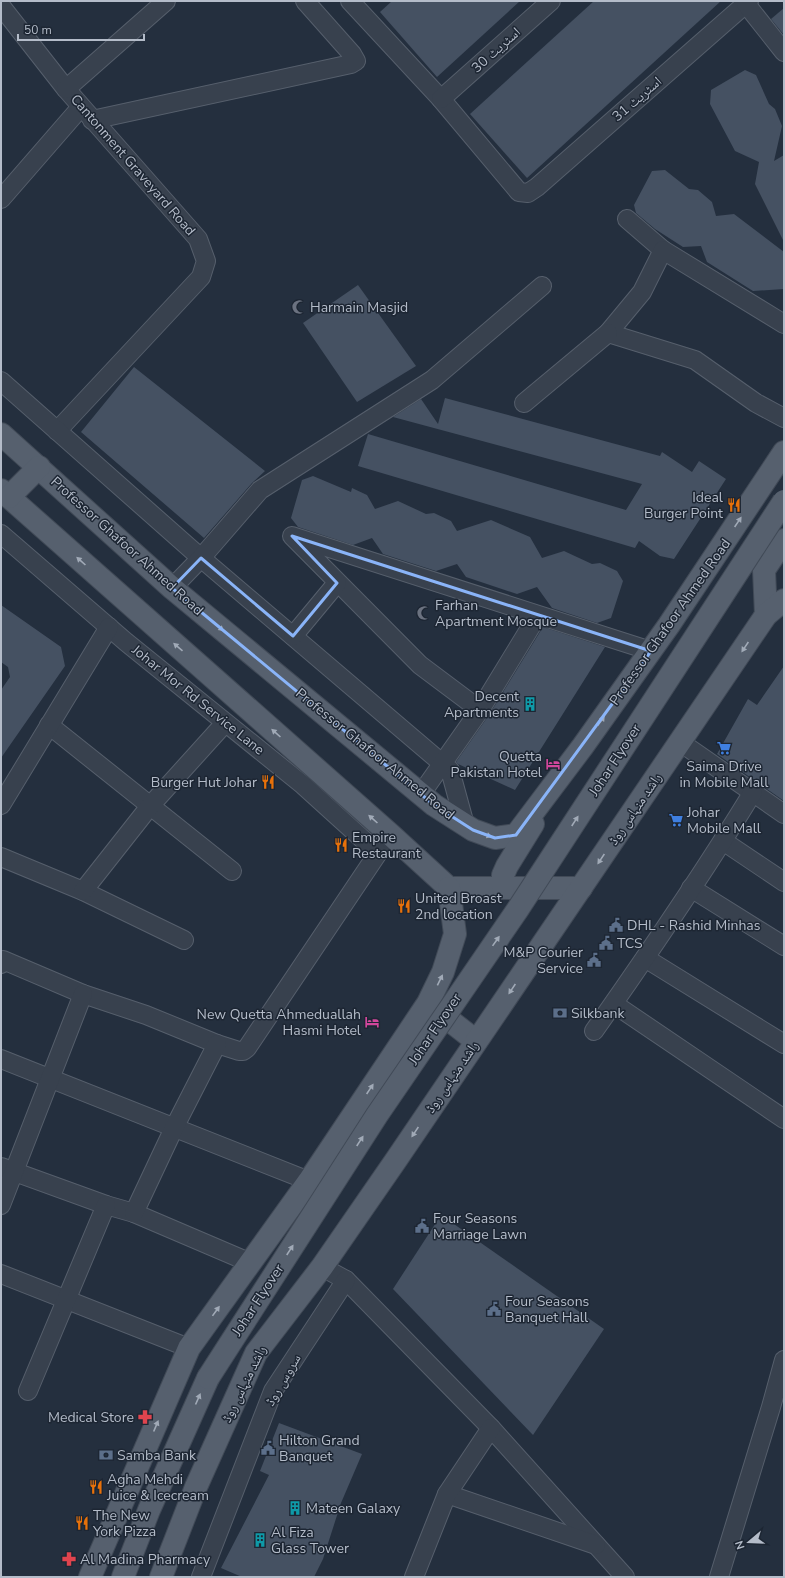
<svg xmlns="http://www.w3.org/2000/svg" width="785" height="1578" font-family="'Nunito Sans','Noto Naskh Arabic',sans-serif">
  <rect width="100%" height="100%" fill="#242f3e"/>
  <!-- building -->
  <g fill="#455162">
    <polygon points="392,1 520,1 437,77 380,12"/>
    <polygon points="594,1 721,1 527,178 470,114"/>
    <polygon points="784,8 784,35 771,19"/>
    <polygon points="745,70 756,75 769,104 775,109 782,126 774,161 784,155 784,242 755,184 759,162 735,151 710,104 711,90"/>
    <polygon points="665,170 689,189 698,190 712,202 716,216 734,214 784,252 784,289 753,291 707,262 701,246 683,247 655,229 636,213 634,205 652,171"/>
    <polygon points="358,285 416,366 357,402 303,323"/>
    <polygon points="134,367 265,471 252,483 204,538 81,432"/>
    <polygon points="445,398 660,456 662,452 692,472 699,461 726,479 674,559 660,556 639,541 635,548 358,466 368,434 626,510 642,484 393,417 421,399 438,424"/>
    <polygon points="313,476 351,492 352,488 367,495 375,509 398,501 426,514 434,513 451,521 457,531 491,520 530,537 542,558 564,551 592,564 600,563 617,571 623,581 611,618 597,623 552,608 537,587 517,594 466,577 457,564 436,571 383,554 372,538 353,545 298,527 291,518 302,480"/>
    <polygon points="1,605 61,647 65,666 1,758 1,690 10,677 8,667 1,662"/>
    <polygon points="543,627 605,647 515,790 458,764 456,762 489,715"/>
    <polygon points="784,666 784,801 717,754 748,699 757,705"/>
    <polygon points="441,1215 604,1329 533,1435 393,1289"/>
    <polygon points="279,1423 362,1454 341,1503 323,1559 314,1577 242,1577 221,1568 269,1475 260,1471"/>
  </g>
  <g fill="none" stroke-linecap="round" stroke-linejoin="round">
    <defs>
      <g id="minor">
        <polyline points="350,1 441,99 519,192 528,193 537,187 749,1"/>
        <polyline points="746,4 784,52"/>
        <polyline points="1,6 66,89 198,239 206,261 201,277 57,431"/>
        <polyline points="66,89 166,1"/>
        <polyline points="441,99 551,1"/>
        <polyline points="92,120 351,64 356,61 352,54 305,1"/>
        <polyline points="1,199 81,107"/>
        <polyline points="627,219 663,250"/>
        <polyline points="784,324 663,250 642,292 608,333 695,360 756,403 784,418"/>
        <polyline points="1,381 201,558 450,770 465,825"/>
        <polyline points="524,403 608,333"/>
        <polyline points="1,534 126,642 303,785 378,853 391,835"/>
        <polyline points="172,588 201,558 260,490 432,380 542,286"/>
        <polyline points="538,615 480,710 420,665 292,536 651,651"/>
        <polyline points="293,636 337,583"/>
        <polyline points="49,725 232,871"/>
        <polyline points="680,742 784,814"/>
        <polyline points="421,794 480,710"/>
        <polyline points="1,805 109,627"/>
        <polyline points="723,841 784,882"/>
        <polyline points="1,857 83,891 184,940"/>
        <polyline points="691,888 784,946"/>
        <polyline points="83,891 150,806 225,723"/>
        <polyline points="645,958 784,1044"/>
        <polyline points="1,964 3,960 83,994 146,1015 217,1044 239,1051 243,1051 247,1048 378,853"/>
        <polyline points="614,1004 784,1119"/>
        <path d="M 594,1031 C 649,953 703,874 753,792"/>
        <polyline points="1,1059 309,1181"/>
        <polyline points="1,1167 106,1205 134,1213 251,1263"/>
        <polyline points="1,1205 83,994"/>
        <polyline points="134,1213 174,1128 217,1044"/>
        <polyline points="322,1267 346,1280 491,1428 625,1577"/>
        <polyline points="1,1274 189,1348"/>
        <polyline points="28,1391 106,1205"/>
        <polyline points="447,1494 596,1545"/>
        <polyline points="201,1577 273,1391 346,1280"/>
        <polyline points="414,1577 447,1494 491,1428"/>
        <polyline points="719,1577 771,1407 784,1360"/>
      </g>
      <g id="major">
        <polyline points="1,434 172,588 434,805 473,830 495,838 516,835 583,746 669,625 784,452"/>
        <polyline points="1,490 391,835 449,888 581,888"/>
        <polyline points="9,497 39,467"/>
        <polyline points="766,615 764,570 784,540"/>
        <polyline points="503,888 503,875 507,866 533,824"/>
        <polyline points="430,1005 476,1041"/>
        <polyline points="90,1577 189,1348 309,1181 428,1003 443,972 455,934 449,888"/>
        <polyline points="123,1577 149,1510 208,1378"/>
        <polyline points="161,1577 196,1487 256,1353 322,1267 396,1160 766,615 784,600"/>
      </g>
    </defs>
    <!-- minor casing -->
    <use href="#minor" stroke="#565f6c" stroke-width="20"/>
    <!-- major casing -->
    <use href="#major" stroke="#414a57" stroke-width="24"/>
    <!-- minor -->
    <use href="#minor" stroke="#38414e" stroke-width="18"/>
    <!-- major -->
    <use href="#major" stroke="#56606e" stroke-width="22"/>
    <defs>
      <polyline id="major-bridge" points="208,1378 377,1115 518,909 784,501"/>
    </defs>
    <!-- major-bridge casing -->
    <use href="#major-bridge" stroke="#414a57" stroke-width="24" stroke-linecap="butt"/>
    <!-- major-bridge -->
    <use href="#major-bridge" stroke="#56606e" stroke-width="22"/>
  </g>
  <!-- one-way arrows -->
  <defs><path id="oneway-solid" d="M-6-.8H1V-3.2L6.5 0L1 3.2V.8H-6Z"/></defs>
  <g fill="#a1aab7">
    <use href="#oneway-solid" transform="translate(738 522) rotate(-56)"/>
    <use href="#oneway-solid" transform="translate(81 561) rotate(-138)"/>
    <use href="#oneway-solid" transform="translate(219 627) rotate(40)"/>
    <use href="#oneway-solid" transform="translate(178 647) rotate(-139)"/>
    <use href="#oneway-solid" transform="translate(745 647) rotate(124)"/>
    <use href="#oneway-solid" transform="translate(601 721) rotate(-54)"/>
    <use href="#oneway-solid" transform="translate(276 733) rotate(-138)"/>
    <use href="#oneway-solid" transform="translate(373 819) rotate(-138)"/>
    <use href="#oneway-solid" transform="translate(575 821) rotate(-57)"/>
    <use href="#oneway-solid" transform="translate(486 835) rotate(19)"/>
    <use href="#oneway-solid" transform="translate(601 859) rotate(124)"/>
    <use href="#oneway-solid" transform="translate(496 941) rotate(-55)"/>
    <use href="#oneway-solid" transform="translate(440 980) rotate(-64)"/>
    <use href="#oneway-solid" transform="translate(512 989) rotate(124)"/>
    <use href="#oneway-solid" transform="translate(370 1089) rotate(-56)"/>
    <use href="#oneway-solid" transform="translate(415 1132) rotate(124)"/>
    <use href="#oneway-solid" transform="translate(360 1141) rotate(-57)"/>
    <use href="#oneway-solid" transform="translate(290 1250) rotate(-57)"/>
    <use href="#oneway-solid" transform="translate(216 1311) rotate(-54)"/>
    <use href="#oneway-solid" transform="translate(198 1399) rotate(-66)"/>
    <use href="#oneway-solid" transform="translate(156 1426) rotate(-67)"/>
  </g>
  <!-- marked area -->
  <path fill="none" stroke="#8ab4f8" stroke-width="3" stroke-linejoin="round" d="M 292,536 L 651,651 L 516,835 L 495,838 L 473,830 L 434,805 L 172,588 L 201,558 L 293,636 L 337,583 Z"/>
  <!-- icons -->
  <defs>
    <symbol id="mosque-bare" viewBox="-9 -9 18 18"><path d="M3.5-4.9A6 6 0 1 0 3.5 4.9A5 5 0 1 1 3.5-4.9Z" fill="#6b7280" stroke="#1d2633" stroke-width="2.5" paint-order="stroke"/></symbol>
    <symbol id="restaurant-bare" viewBox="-9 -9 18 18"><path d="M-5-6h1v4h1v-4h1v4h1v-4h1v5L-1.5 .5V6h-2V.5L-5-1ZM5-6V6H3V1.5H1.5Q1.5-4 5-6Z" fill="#e8710a" stroke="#1d2633" stroke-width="2.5" paint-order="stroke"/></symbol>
    <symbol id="building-bare" viewBox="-9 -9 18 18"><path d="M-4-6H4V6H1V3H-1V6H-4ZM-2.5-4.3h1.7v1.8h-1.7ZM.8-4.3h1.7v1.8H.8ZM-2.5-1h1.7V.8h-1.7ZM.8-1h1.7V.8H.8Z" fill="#0f9aa8" stroke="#1d2633" stroke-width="2.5" paint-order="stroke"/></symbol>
    <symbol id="supermarket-bare" viewBox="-9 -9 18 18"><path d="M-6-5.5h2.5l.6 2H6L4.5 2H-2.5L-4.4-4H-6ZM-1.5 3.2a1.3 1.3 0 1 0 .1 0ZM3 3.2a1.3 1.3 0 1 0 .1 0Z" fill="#3f7fe0" stroke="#1d2633" stroke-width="2.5" paint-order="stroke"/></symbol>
    <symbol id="hotel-bare" viewBox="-9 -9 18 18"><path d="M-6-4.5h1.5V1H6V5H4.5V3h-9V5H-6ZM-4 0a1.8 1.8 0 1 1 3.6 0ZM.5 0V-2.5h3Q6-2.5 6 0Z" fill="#d1479c" stroke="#1d2633" stroke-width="2.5" paint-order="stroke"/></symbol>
    <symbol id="civic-bare" viewBox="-9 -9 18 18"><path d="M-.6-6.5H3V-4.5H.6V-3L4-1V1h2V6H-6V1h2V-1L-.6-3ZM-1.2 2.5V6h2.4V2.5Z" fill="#5c6f8a" stroke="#1d2633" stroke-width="2.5" paint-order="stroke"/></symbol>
    <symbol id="bank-bare" viewBox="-9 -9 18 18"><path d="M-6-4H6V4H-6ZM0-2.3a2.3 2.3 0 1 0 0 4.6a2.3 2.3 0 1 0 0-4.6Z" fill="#5c6f8a" stroke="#1d2633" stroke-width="2.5" paint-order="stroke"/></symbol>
    <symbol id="pharmacy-bare" viewBox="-9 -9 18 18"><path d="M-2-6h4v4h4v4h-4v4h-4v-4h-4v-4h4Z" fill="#e0444e" stroke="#1d2633" stroke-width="2.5" paint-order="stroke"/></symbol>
  </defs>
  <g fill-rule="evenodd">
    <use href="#mosque-bare" x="289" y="297" width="20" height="20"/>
    <use href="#restaurant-bare" x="724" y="495" width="20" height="20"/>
    <use href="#mosque-bare" x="414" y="603" width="20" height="20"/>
    <use href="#building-bare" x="520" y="694" width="20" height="20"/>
    <use href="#supermarket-bare" x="714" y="738" width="20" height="20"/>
    <use href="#hotel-bare" x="543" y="754" width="20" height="20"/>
    <use href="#restaurant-bare" x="258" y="772" width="20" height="20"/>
    <use href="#supermarket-bare" x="666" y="810" width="20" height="20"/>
    <use href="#restaurant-bare" x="331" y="835" width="20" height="20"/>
    <use href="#restaurant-bare" x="394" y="896" width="20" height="20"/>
    <use href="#civic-bare" x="606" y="915" width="20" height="20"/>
    <use href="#civic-bare" x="596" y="933" width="20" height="20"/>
    <use href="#civic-bare" x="584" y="950" width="20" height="20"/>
    <use href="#bank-bare" x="550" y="1003" width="20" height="20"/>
    <use href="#hotel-bare" x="362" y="1012" width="20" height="20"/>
    <use href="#civic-bare" x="412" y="1216" width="20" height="20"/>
    <use href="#civic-bare" x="484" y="1299" width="20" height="20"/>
    <use href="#pharmacy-bare" x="135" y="1407" width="20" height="20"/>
    <use href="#civic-bare" x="258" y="1438" width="20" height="20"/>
    <use href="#bank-bare" x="96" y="1445" width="20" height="20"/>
    <use href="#restaurant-bare" x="86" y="1477" width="20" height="20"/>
    <use href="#building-bare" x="285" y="1498" width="20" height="20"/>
    <use href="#restaurant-bare" x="72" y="1513" width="20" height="20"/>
    <use href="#building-bare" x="250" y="1530" width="20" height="20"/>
    <use href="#pharmacy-bare" x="59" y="1549" width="20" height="20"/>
  </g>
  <g text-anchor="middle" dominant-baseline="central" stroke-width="3" stroke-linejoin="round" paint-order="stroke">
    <!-- street labels -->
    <g font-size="14" fill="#b4bcc9" stroke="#1d2633">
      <text transform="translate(496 50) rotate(-42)">اسٹریٹ 30</text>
      <text transform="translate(637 99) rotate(-41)">اسٹریٹ 31</text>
      <text transform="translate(133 165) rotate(49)">Cantonment Graveyard Road</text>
      <text transform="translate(127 546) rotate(42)">Professor Ghafoor Ahmed Road</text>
      <text transform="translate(670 622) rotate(-55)">Professor Ghafoor Ahmed Road</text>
      <text transform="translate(198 700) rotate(39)">Johar Mor Rd Service Lane</text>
      <text transform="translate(375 754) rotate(39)">Professor Ghafoor Ahmed Road</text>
      <text transform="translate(615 760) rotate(-57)">Johar Flyover</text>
      <text transform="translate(635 809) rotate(-56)">راشد منہاس روڈ</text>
      <text transform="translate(435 1029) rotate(-56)">Johar Flyover</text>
      <text transform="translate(452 1077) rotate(-56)">راشد منہاس روڈ</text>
      <text transform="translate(258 1300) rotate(-57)">Johar Flyover</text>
      <text transform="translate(283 1380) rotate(-60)">سروس روڈ</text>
      <text transform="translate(244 1384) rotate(-64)">راشد منہاس روڈ</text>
    </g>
    <!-- poi labels -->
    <g font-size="14" fill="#b4bcc9" stroke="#1d2633" text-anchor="start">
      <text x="310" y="307">Harmain Masjid</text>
      <text x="723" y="497" text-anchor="end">Ideal<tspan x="723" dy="16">Burger Point</tspan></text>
      <text x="435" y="605">Farhan<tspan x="435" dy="16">Apartment Mosque</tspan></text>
      <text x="519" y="696" text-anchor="end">Decent<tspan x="519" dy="16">Apartments</tspan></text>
      <text x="542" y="756" text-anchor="end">Quetta<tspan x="542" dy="16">Pakistan Hotel</tspan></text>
      <text x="724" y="766" text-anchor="middle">Saima Drive<tspan x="724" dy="16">in Mobile Mall</tspan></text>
      <text x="257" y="782" text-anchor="end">Burger Hut Johar</text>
      <text x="687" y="812">Johar<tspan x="687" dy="16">Mobile Mall</tspan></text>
      <text x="352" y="837">Empire<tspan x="352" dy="16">Restaurant</tspan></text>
      <text x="415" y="898">United Broast<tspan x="415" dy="16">2nd location</tspan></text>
      <text x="627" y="925">DHL - Rashid Minhas</text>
      <text x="617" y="943">TCS</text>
      <text x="583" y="952" text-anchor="end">M&amp;P Courier<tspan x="583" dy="16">Service</tspan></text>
      <text x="571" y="1013">Silkbank</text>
      <text x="361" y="1014" text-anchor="end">New Quetta Ahmeduallah<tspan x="361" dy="16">Hasmi Hotel</tspan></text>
      <text x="433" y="1218">Four Seasons<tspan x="433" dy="16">Marriage Lawn</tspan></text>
      <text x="505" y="1301">Four Seasons<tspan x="505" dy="16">Banquet Hall</tspan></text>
      <text x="134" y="1417" text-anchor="end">Medical Store</text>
      <text x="279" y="1440">Hilton Grand<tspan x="279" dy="16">Banquet</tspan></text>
      <text x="117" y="1455">Samba Bank</text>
      <text x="107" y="1479">Agha Mehdi<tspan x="107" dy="16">Juice &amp; Icecream</tspan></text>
      <text x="306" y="1508">Mateen Galaxy</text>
      <text x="93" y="1515">The New<tspan x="93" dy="16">York Pizza</tspan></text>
      <text x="271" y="1532">Al Fiza<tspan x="271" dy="16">Glass Tower</tspan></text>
      <text x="80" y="1559">Al Madina Pharmacy</text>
    </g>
  </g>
  <!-- border -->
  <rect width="785" height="1578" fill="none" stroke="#b4bcc9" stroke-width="4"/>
  <!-- north arrow -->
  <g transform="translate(749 1542) rotate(251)" stroke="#1d2633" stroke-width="3" paint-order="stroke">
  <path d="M0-3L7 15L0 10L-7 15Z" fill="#b4bcc9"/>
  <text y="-6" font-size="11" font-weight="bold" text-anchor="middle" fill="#b4bcc9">N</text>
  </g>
  <!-- scale -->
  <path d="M18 34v6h126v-6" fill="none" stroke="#b4bcc9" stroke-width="2"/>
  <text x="24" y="34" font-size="12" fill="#b4bcc9" stroke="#1d2633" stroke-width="3" paint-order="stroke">50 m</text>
</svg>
